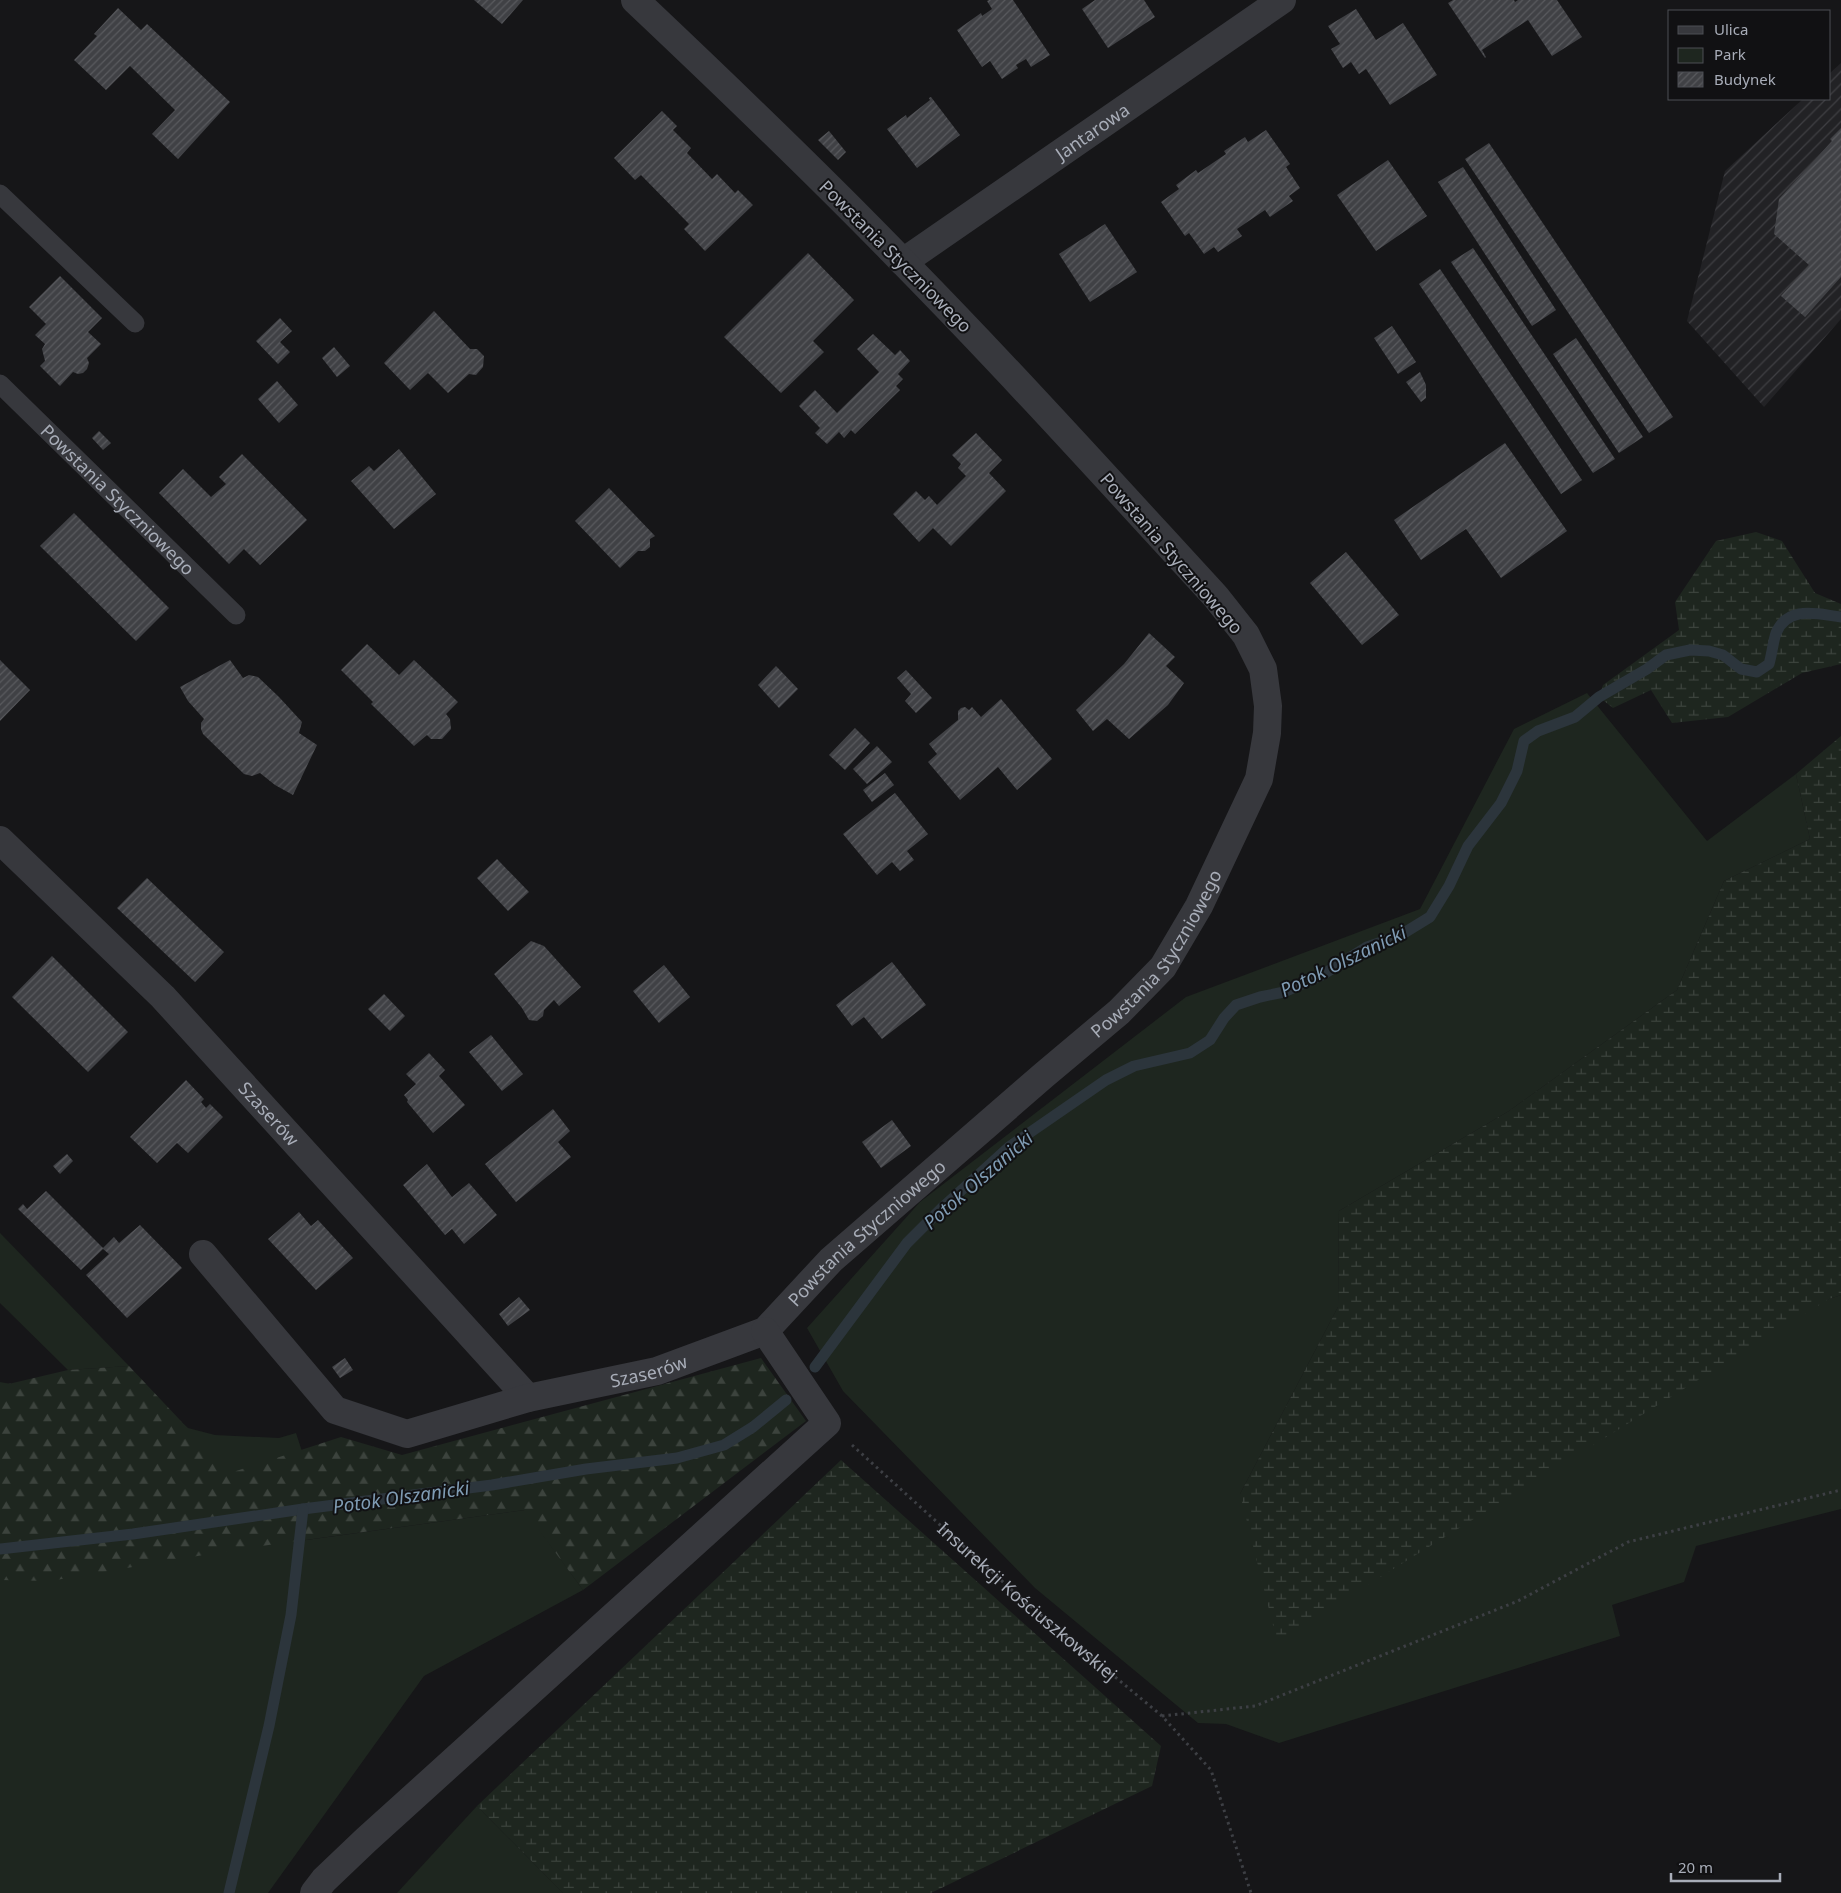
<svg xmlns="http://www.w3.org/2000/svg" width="1841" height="1893" font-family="'Noto Sans',sans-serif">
  <defs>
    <pattern id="industrial-furrows" width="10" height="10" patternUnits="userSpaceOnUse" patternTransform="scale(1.25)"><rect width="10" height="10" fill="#222225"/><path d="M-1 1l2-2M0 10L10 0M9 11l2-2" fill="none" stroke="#3f3f43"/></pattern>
    <pattern id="forest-firs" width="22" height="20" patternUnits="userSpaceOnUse" patternTransform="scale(1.25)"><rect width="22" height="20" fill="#1e261f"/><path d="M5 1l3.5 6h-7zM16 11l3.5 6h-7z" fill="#3c433d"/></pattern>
    <pattern id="wetland-marsh" width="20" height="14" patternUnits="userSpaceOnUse" patternTransform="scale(1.25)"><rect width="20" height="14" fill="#1e261f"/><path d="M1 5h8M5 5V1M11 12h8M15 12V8" fill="none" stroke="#3c433d"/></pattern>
    <pattern id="building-hatch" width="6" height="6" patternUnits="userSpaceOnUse" patternTransform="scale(1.25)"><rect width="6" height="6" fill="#404145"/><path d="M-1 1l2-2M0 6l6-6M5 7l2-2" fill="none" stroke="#595a5e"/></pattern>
  </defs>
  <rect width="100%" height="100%" fill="#161618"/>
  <!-- industrial -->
  <polygon fill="url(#industrial-furrows)" points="1841,63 1841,319 1764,407 1687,321 1725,171 1803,99 1830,99 1830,73"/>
  <!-- green -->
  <g fill="#1e261f">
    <polygon points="1587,693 1707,841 1796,774 1810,839 1724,881 1677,990 1509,1111 1339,1211 1338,1307 1240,1494 1841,1295 1841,1509 1696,1546 1684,1582 1612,1605 1620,1636 1279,1743 1226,1724 1198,1723 1035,1588 843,1391 807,1328 920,1202 1186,997 1420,909 1514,729"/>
    <polygon points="0,1233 129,1366 68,1370 0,1303"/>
    <polygon points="0,1382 85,1397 151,1396 188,1428 215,1435 279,1438 296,1433 314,1488 299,1541 525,1510 583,1590 424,1676 268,1893 0,1893"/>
    <polygon points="477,1806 563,1893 397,1893"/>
  </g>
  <!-- forest -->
  <polygon fill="url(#forest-firs)" points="761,1358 806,1421 583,1590 524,1510 233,1550 50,1581 0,1580 0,1386 68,1370 129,1366 230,1473 341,1437 402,1455"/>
  <!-- wetland -->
  <g fill="url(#wetland-marsh)">
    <polygon points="1756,532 1782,541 1815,593 1841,604 1841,664 1802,673 1728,717 1672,723 1651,690 1613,708 1599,697 1603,685 1679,630 1675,602 1716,541"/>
    <polygon points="1841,736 1841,1295 1829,1299 1277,1641 1240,1494 1338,1307 1339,1211 1509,1111 1677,990 1724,881 1810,839 1796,774"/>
    <polygon points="841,1460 1161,1746 1152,1786 931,1893 563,1893 477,1806"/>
  </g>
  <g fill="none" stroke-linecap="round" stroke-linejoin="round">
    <!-- stream -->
    <g stroke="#2c353c" stroke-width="11">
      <path d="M 815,1367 L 907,1243 L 943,1207 L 1009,1147 L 1106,1080 L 1134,1066 L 1190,1053 L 1210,1040 L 1224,1018 L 1236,1005 L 1260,997 L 1284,992 L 1322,975 L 1367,947 L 1399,936 L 1430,917 L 1449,886 L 1468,846 L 1501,803 L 1517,771 L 1524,741 L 1538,731 L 1575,717 L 1599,697 L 1647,669 L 1666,655 L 1690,650 L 1709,651 L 1723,655 L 1741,669 L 1757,672 L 1769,664 C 1772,654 1773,642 1776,633 C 1788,605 1817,614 1841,617"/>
      <polyline points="0,1549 133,1534 303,1509 492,1485 586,1469 677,1458 724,1445 753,1427 786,1400"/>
      <polyline points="229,1893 269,1726 291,1615 303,1509"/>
    </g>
  </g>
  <!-- building -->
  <g fill="url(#building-hatch)">
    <polygon points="474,0 523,0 502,24"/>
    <polygon points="989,0 1013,0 1050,55 1031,67 1026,59 1016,65 1018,68 1002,79 990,61 982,67 957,30 981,13 982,16 992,9 987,1"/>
    <polygon points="1095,0 1144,0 1155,17 1108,48 1082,9"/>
    <polygon points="1453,0 1514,0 1515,2 1518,0 1557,0 1582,37 1552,56 1528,20 1482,50 1486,57 1485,58 1448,3"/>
    <polygon points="118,8 141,30 147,24 230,102 178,159 152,134 175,110 130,66 106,90 74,60 97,36 94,34"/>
    <polygon points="1356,9 1376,40 1403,23 1437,75 1390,105 1366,69 1359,74 1351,62 1343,68 1331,49 1340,44 1328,26"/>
    <polygon points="931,97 960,135 917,168 887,129 906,115 907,118 930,100 929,98"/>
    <polygon points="662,111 677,126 673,130 691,148 687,153 712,179 717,174 735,193 738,190 753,205 705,251 684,229 689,224 641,175 635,180 614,158"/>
    <polygon points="1841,128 1841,277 1805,317 1781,296 1809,265 1774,234 1779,199 1832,141 1830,139"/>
    <polygon points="1266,130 1290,164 1286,167 1300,188 1289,196 1293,201 1270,217 1265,210 1237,229 1242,236 1218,252 1214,247 1204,254 1189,233 1185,236 1161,202 1179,189 1176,185 1196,170 1198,173 1226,154 1224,151 1245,137 1248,142"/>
    <polygon points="829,131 846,152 838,160 818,140"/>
    <polygon points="1489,143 1673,417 1649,433 1465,159"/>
    <polygon points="1388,160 1427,216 1376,251 1337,195"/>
    <polygon points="1463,167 1556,310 1532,326 1438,182"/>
    <polygon points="1105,224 1137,272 1090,302 1059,254"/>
    <polygon points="1473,248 1615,459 1593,473 1451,262"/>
    <polygon points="808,253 854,300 813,341 824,352 781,393 724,337"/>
    <polygon points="1440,269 1582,480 1561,494 1419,284"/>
    <polygon points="60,276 102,318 88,332 101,344 87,358 89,363 87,369 83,373 78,374 73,372 60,386 40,366 45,361 42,349 45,344 35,335 46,324 29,307"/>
    <polygon points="434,311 470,349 477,349 484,356 483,367 476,375 469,374 448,393 428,373 410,390 384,363"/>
    <polygon points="280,318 292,331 280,342 290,352 278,364 256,341"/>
    <polygon points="1392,326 1416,362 1398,374 1374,338"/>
    <polygon points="873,334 895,355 900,350 910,361 898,374 903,379 896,386 900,390 855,434 851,430 844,438 839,432 827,444 815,433 820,428 799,406 815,390 837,413 879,372 857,349"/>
    <polygon points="1576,338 1643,437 1619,453 1553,354"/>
    <polygon points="334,347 350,366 337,377 322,358"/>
    <polygon points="1420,372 1426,385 1426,398 1421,402 1406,382"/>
    <polygon points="277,381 298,405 279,423 258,399"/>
    <polygon points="99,431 111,443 103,450 92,438"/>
    <polygon points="976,433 1002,460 989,473 1006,491 951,546 933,528 919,542 893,514 916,491 925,500 929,496 937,505 966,476 958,468 961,464 952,455"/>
    <polygon points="1505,443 1567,531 1501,578 1466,529 1421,560 1394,520"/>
    <polygon points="399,449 436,494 394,529 351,481 369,466 374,471"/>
    <polygon points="242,454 307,520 260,565 244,549 229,564 159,493 183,469 211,497 226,484 219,477"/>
    <polygon points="609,488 655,536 650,539 650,547 645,551 638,551 620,568 575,521"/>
    <polygon points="74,513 169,608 136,641 40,546"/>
    <polygon points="1346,552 1399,615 1362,645 1310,583"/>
    <polygon points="1149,633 1175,657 1166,666 1184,683 1168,705 1129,739 1107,719 1093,731 1076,710 1124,664"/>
    <polygon points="367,644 399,675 414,660 458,702 446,714 450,719 451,729 442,739 431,739 427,735 414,746 371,704 373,702 341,670"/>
    <polygon points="0,660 30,690 0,721"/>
    <polygon points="230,660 243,678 249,675 258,677 279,697 302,722 299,733 317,745 293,795 275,785 260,773 252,776 244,774 203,734 201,729 201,723 204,719 188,701 180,687"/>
    <polygon points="776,666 798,689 779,708 758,685"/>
    <polygon points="906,670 932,698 916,713 905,701 911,694 897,678"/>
    <polygon points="1001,699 1052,759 1017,790 998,767 960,800 928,762 937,754 929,744 958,720 958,711 961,708 965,707 969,710 972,707 981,717"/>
    <polygon points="855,728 870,743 845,770 829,755"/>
    <polygon points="877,746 892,762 867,784 853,769"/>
    <polygon points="885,773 894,785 872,802 863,790"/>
    <polygon points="895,793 928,834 907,851 914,860 900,871 892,862 877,875 843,834"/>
    <polygon points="497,859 529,892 508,911 477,878"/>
    <polygon points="147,878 224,952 195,982 117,908"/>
    <polygon points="531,941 544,946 581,987 559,1006 554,1000 544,1010 543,1016 537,1021 529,1020 522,1008 494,974"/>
    <polygon points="52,956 128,1032 88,1072 12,997"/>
    <polygon points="892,962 926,1005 882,1039 864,1017 852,1026 836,1005"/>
    <polygon points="664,965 690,997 659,1023 633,991"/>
    <polygon points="384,994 405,1016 390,1031 368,1009"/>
    <polygon points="491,1035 523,1074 502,1091 469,1052"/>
    <polygon points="429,1053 445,1070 439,1076 465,1105 433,1133 407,1102 408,1100 404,1095 416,1084 406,1074"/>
    <polygon points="186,1080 204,1099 201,1102 206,1108 210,1104 223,1117 188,1153 177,1143 157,1163 130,1137"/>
    <polygon points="553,1109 570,1131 558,1142 571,1157 516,1202 485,1164"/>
    <polygon points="892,1120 911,1146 881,1168 862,1142"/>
    <polygon points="67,1154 73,1161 60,1174 53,1166"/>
    <polygon points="427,1164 452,1197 469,1183 497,1215 464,1244 452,1229 445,1235 403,1185"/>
    <polygon points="46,1191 103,1248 114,1237 119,1243 140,1225 182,1268 127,1318 86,1275 109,1254 103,1249 81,1270 18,1209 23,1204 27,1209"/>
    <polygon points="299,1212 311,1226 318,1220 353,1258 316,1290 268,1239"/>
    <polygon points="519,1297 530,1310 508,1326 499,1314"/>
    <polygon points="345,1358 353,1370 340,1378 332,1367"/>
  </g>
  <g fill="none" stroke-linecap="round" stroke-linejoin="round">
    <!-- path -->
    <g stroke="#3d3f44" stroke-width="3" stroke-dasharray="2.5 4" stroke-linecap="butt">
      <path id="s1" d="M 852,1445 L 1024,1601 L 1162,1716 L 1211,1770 L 1251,1893"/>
      <polyline points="1162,1716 1255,1706 1518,1601 1628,1542 1841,1490"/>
    </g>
    <!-- service -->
    <g stroke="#37383d" stroke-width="19">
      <polyline points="0,194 135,323"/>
      <path id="s2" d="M 0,384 L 236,615"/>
    </g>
    <!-- minor -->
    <g stroke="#37383d" stroke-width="28">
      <path id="s3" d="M 903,262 L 1282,0"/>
      <path id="s4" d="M 0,840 L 163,997 L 528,1398"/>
      <path id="s5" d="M 203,1254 L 335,1410 L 407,1434 L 528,1398 L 657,1371 L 765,1331 L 831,1260 L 1044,1075 L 1119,1012 L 1163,967 L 1199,906 L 1259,779 L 1267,733 L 1268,706 L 1263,669 L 1246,635 L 1216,597 C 1113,485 1011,372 904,263 C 817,173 726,86 635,0"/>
      <polyline points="314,1893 324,1880 366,1840 827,1423 765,1331"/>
    </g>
  </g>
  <g text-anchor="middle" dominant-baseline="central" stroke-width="4" stroke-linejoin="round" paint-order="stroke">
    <!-- street labels -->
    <g font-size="18" fill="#a8adb8" stroke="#111113">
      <text stroke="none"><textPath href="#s3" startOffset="230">Jantarowa</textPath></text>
      <text transform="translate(896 256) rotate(45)">Powstania Styczniowego</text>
      <text stroke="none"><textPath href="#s2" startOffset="165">Powstania Styczniowego</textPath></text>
      <text transform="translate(1172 553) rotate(49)">Powstania Styczniowego</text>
      <text stroke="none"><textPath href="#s5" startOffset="1200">Powstania Styczniowego</textPath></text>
      <text stroke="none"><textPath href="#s4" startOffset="384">Szaserów</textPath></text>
      <text stroke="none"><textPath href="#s5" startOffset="795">Powstania Styczniowego</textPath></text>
      <text stroke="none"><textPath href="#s5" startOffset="530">Szaserów</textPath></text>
      <text stroke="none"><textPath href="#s1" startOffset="235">Insurekcji Kościuszkowskiej</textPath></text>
    </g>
    <!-- water labels -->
    <g font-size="19" font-style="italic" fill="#7f9bb3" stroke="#111113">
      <text transform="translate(1343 961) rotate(-26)">Potok Olszanicki</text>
      <text transform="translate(978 1180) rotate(-41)">Potok Olszanicki</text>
      <text transform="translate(401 1497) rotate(-8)">Potok Olszanicki</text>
    </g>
  </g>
  <!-- legend -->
  <rect x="1668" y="10" width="162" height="90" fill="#111113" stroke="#4d4f55"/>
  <rect x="1678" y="26" width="25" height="8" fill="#37383d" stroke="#4d4f55"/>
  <text x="1714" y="35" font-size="15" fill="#a8adb8">Ulica</text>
  <rect x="1678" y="48" width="25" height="15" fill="#1e261f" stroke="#4d4f55"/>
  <text x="1714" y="60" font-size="15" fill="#a8adb8">Park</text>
  <rect x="1678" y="72" width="25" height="15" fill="url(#building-hatch)" stroke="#4d4f55"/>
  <text x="1714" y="85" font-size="15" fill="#a8adb8">Budynek</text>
  <!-- scale -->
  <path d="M1671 1873v8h109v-8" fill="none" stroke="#a8adb8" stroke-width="2.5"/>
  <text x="1678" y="1873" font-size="15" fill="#a8adb8" stroke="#111113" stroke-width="4" paint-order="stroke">20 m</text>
</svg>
